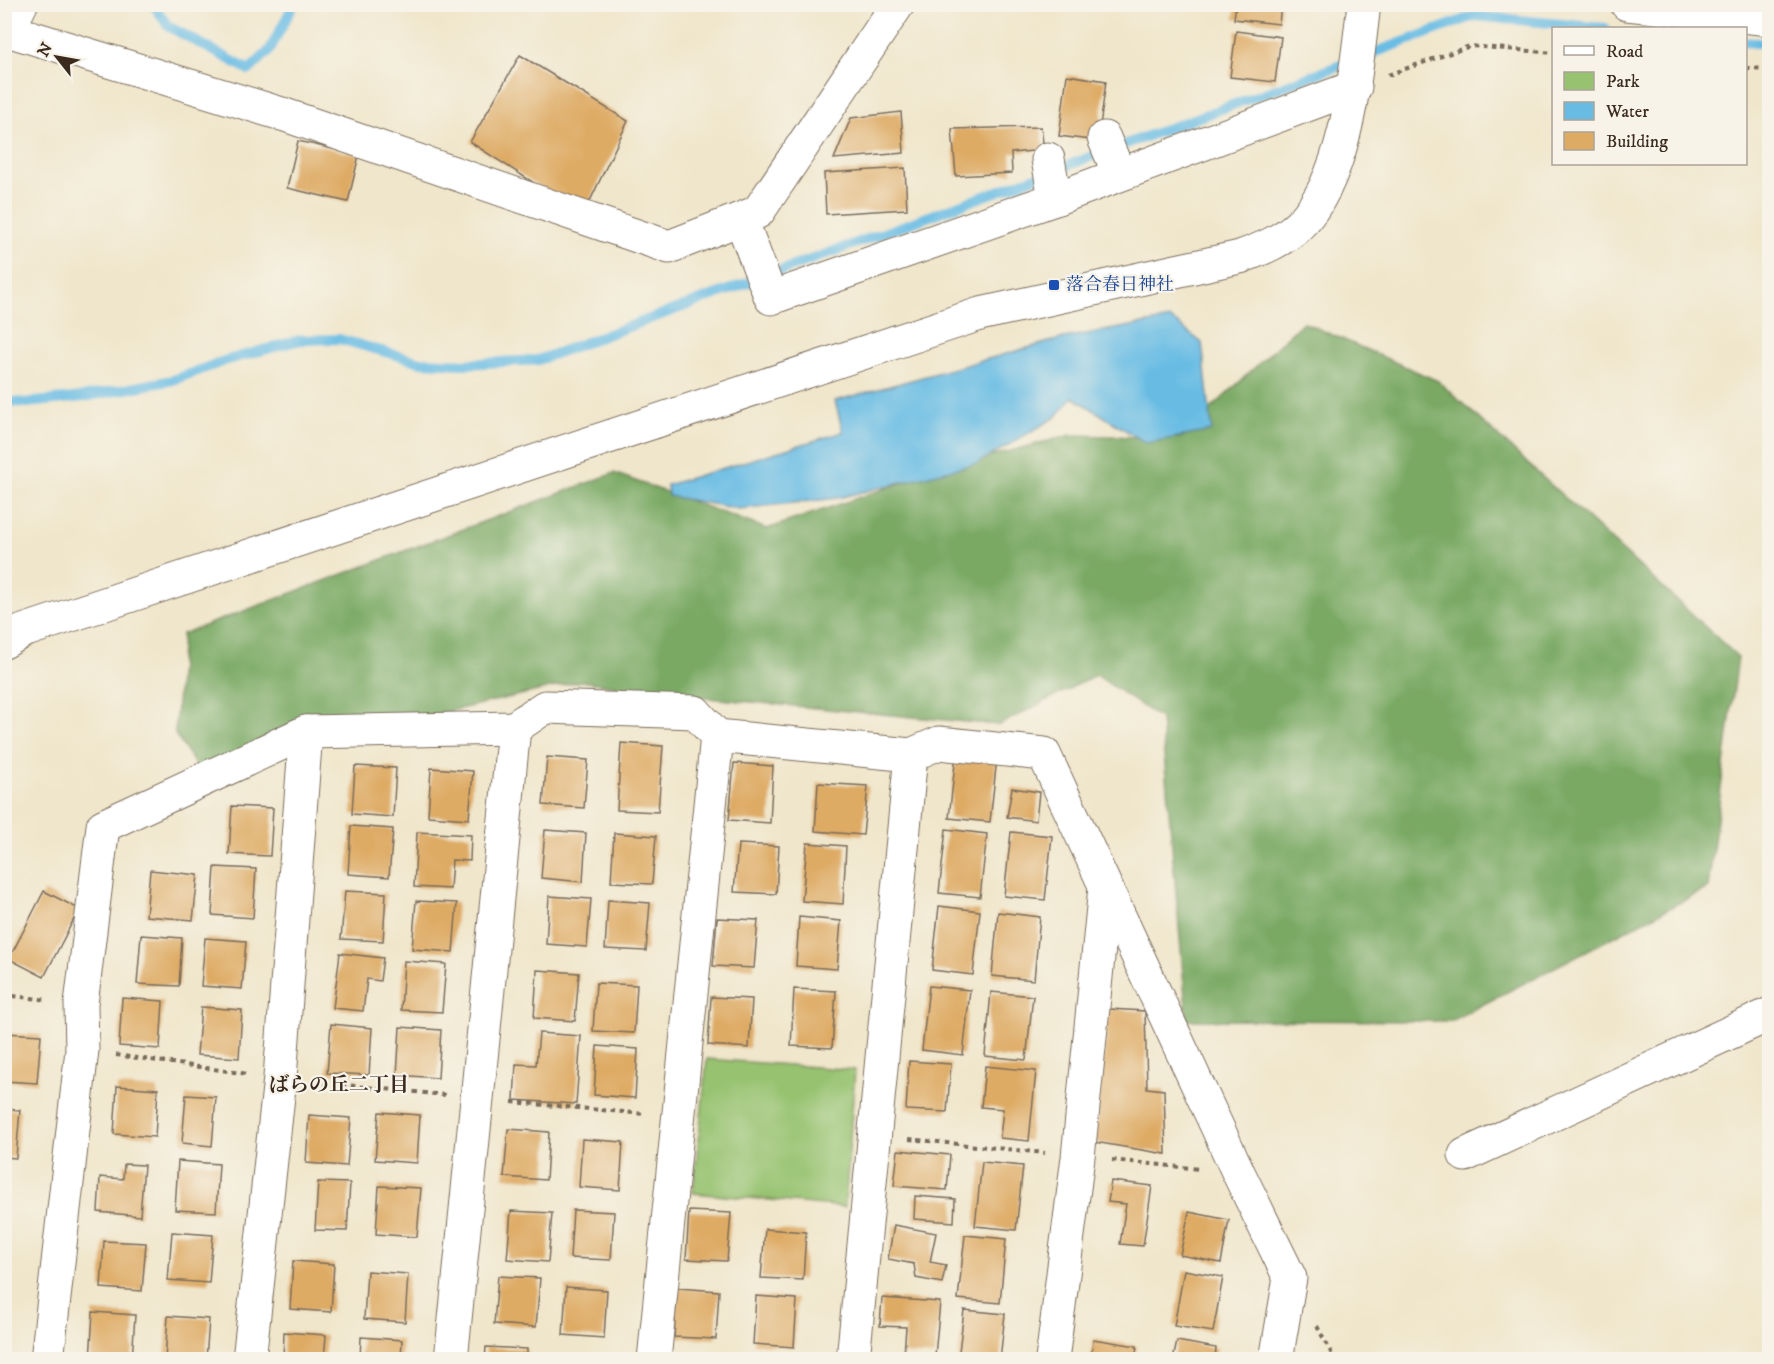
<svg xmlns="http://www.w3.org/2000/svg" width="1774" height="1364" font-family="'IM FELL DW Pica','Noto Serif JP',serif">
  <rect width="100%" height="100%" fill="#f7f3e8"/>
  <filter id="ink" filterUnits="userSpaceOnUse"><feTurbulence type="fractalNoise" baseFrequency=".0167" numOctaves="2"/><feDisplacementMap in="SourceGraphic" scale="12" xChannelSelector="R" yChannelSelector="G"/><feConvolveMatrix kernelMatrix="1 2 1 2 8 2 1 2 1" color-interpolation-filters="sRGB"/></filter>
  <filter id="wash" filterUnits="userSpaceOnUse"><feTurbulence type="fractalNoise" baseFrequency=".008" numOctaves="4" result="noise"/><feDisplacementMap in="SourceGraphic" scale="24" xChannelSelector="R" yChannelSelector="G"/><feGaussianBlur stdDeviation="1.35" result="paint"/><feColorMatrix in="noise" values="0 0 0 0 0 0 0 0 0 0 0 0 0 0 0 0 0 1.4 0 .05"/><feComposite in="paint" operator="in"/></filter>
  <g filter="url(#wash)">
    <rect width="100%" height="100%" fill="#f0e6cb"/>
    <!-- green -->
    <polygon fill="#97c371" stroke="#697648" stroke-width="1.5" points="707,1059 855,1070 845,1207 693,1193"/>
    <!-- forest -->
    <polygon fill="#79a963" stroke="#5a6a40" stroke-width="1.5" points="1303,322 1438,381 1738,657 1708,888 1451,1021 1187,1020 1161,719 1096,675 999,725 665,694 581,681 198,769 175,734 182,634 614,473 767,529 945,468 1071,435 1180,438"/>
    <!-- water -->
    <polygon fill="#68bce4" stroke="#527381" stroke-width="1.5" points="1171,319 1202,343 1212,431 1146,443 1073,397 1056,417 978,463 838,498 739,509 668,496 667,485 843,432 835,401 1064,338"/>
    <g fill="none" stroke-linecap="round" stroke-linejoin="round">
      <!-- stream -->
      <g stroke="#68bce4" stroke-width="10">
        <polyline points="153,4 168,26 249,70 269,51 294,4"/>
        <polyline points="1746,42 1770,44"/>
        <polyline points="4,401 26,403 83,397 173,380 227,360 300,340 339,339 421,362 466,364 538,360 1474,16 1605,28"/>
      </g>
    </g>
    <g id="blocks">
      <!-- building -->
      <g fill="#deab65">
        <polygon points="1236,4 1281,4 1279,24 1234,19"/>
        <polygon points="1236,31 1281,37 1275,82 1230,77"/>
        <polygon points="520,55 628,121 589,203 548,192 470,142"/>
        <polygon points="1067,75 1106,81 1098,141 1059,136"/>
        <polygon points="901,112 904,153 834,159 851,118"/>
        <polygon points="1041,127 1044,150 1011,153 1012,173 956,176 952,129"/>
        <polygon points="298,141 359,155 348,202 287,188"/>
        <polygon points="905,168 907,209 826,214 824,173"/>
        <polygon points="621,743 663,746 658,812 617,810"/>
        <polygon points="956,754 997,758 990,822 949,818"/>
        <polygon points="547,757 588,760 584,808 543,805"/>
        <polygon points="734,763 773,766 770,823 729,820"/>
        <polygon points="355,766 396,768 393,817 352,814"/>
        <polygon points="431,768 473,771 469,819 428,816"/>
        <polygon points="818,783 868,786 863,835 815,831"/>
        <polygon points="1012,788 1039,792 1036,821 1007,817"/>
        <polygon points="232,806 273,808 270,856 229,854"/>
        <polygon points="351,826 393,829 389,877 348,874"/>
        <polygon points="946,829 987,834 980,897 939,893"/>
        <polygon points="545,830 586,833 583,882 541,878"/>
        <polygon points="417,832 471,835 470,861 452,860 450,889 414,887"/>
        <polygon points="1011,832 1052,836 1045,900 1004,896"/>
        <polygon points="614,833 656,836 652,884 611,882"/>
        <polygon points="807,843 846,846 843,904 802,901"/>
        <polygon points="738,844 779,846 776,894 734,892"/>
        <polygon points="215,867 256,869 253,918 212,915"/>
        <polygon points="150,870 198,875 193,920 146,916"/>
        <polygon points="44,891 79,909 44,977 9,959"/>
        <polygon points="345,891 386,893 383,941 341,939"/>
        <polygon points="549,896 591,899 587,947 546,944"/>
        <polygon points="608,900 650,903 646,951 605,949"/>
        <polygon points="416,901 457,903 453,952 412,949"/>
        <polygon points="939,906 980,911 973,975 932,970"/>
        <polygon points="998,912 1040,917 1034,980 992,976"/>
        <polygon points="799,917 841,921 837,969 796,966"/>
        <polygon points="717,918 758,920 754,968 713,966"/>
        <polygon points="141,935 182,938 179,986 137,984"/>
        <polygon points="205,938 246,941 242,989 201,986"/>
        <polygon points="340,953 383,958 380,981 367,979 363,1011 333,1008"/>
        <polygon points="404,961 446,964 442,1012 401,1010"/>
        <polygon points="537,970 579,973 575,1021 534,1018"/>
        <polygon points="596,983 637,985 634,1033 593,1031"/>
        <polygon points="929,986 970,990 963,1055 922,1050"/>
        <polygon points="794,989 836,991 832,1048 791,1046"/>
        <polygon points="991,992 1033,996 1026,1060 985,1056"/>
        <polygon points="711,997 752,999 749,1048 708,1045"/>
        <polygon points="122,998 163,1001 160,1049 119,1046"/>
        <polygon points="201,1007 242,1010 239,1058 197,1055"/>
        <polygon points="1109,1009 1145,1011 1147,1088 1164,1090 1166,1154 1094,1142"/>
        <polygon points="331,1024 372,1028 369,1075 327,1073"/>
        <polygon points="400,1027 441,1030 438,1078 397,1075"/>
        <polygon points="4,1033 41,1035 37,1083 4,1081"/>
        <polygon points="539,1033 581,1036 576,1104 514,1100 516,1064 536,1065"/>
        <polygon points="597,1046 638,1049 635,1098 594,1095"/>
        <polygon points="909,1061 951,1064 947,1112 906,1110"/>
        <polygon points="985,1066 1036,1071 1029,1141 1000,1138 1003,1109 981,1107"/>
        <polygon points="117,1086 158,1089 155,1137 114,1134"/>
        <polygon points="186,1095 216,1097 212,1146 182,1143"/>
        <polygon points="4,1109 20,1110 16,1158 4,1157"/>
        <polygon points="379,1112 420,1115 417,1163 375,1160"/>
        <polygon points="309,1115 351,1118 347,1166 306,1163"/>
        <polygon points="508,1129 549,1132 546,1180 504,1177"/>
        <polygon points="582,1139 623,1142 620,1190 579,1187"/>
        <polygon points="898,1150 950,1155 947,1190 894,1186"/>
        <polygon points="178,1161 219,1164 216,1212 175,1210"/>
        <polygon points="982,1162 1023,1166 1016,1230 975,1226"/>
        <polygon points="124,1164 144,1165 140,1216 98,1212 100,1177 123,1179"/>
        <polygon points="1111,1181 1152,1186 1143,1246 1120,1244 1126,1204 1108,1202"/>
        <polygon points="318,1182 350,1183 347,1231 315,1230"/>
        <polygon points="379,1186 421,1188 417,1237 376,1234"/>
        <polygon points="915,1196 955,1199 954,1222 914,1219"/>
        <polygon points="573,1210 614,1212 611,1260 570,1258"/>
        <polygon points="511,1211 552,1213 548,1262 507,1259"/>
        <polygon points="689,1211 731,1213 727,1261 686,1259"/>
        <polygon points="1189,1212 1229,1220 1221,1263 1180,1255"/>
        <polygon points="894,1225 936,1233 930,1262 946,1265 942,1283 916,1278 914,1264 888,1259"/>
        <polygon points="765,1229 806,1232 803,1280 761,1278"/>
        <polygon points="172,1232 213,1235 209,1283 168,1280"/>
        <polygon points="965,1235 1006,1239 1000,1303 958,1299"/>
        <polygon points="104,1241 146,1243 142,1291 101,1288"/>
        <polygon points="293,1261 334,1264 331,1312 290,1309"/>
        <polygon points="1184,1270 1223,1277 1213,1332 1174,1326"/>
        <polygon points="367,1271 408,1274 405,1322 364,1319"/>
        <polygon points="498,1276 540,1278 536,1327 494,1324"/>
        <polygon points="566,1287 607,1290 604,1338 563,1335"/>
        <polygon points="677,1288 719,1291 716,1339 674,1337"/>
        <polygon points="756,1296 797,1299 794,1347 753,1344"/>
        <polygon points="882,1298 940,1302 935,1356 904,1354 906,1327 880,1326"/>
        <polygon points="964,1310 1005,1314 1000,1360 958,1360"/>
        <polygon points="93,1312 135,1315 132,1360 90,1360"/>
        <polygon points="168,1316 209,1319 206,1360 165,1360"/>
        <polygon points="284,1332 326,1335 324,1360 283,1360"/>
        <polygon points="361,1337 402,1340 401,1360 360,1360"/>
        <polygon points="1093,1339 1137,1346 1135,1360 1091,1360"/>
        <polygon points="1177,1341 1216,1348 1215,1360 1173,1360"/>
        <polygon points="486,1347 527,1349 527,1360 485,1360"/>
      </g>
    </g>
  </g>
  <g filter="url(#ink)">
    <use href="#blocks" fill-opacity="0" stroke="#7a6c5b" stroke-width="1.5"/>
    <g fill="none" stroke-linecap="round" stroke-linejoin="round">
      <defs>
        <g id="minor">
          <polyline points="1627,4 1770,19"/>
          <polyline points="4,29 285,115 669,247 758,212 898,4"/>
          <polyline points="8,30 21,4"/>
          <polyline points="1104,138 1119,174"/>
          <polyline points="1048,159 1055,199"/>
          <polyline points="741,219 771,298 1055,199 1355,87"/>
          <path d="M 4,642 L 23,631 L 980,314 L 1240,257 C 1262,249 1282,241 1299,225 C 1348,177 1356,69 1364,4"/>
          <polyline points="1465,1155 1770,1014"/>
          <polyline points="47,1360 82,1050 81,1004 103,826 306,732 514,728 545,707 695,712 717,736 911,755 939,743 1044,754 1239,1174 1290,1278 1276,1360"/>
          <polyline points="249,1360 280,1078 306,732"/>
          <polyline points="451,1360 514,728"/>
          <polyline points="654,1360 717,736"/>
          <polyline points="853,1360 911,755"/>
          <polyline points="1052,1360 1078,1157 1105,887"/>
        </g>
      </defs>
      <!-- minor casing -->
      <use href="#minor" stroke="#7a6c5b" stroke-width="35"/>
      <!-- path -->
      <g stroke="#7a6c5b" stroke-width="4" stroke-dasharray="4.5 4.5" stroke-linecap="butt">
        <polyline points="1746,68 1770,69"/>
        <polyline points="1388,75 1470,46 1554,53"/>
        <polyline points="4,995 48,1000"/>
        <polyline points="116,1055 248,1074"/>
        <polyline points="315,1082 445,1095"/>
        <polyline points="512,1102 645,1114"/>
        <polyline points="909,1139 1045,1153"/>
        <polyline points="1112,1160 1200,1169"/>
        <polyline points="1317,1326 1335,1360"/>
      </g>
      <!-- minor -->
      <use href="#minor" stroke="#fff" stroke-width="33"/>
    </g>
  </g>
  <!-- markers -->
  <rect fill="#1a4fb4" stroke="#f7f3e8" stroke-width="2" x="1048" y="279" width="12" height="12" rx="3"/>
  <g text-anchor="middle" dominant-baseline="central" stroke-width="4.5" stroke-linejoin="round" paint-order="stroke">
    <!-- transit labels -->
    <g font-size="18" fill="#164399" stroke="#f7f3e8" text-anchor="start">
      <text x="1066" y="285">落合春日神社</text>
    </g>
    <!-- neighbourhood labels -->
    <g font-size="20" font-weight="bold" fill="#3b2a1e" stroke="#f7f3e8">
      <text x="339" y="1085">ばらの丘二丁目</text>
    </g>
  </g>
  <!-- margin -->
  <rect width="1774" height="1364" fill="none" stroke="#f7f3e8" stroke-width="24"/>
  <!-- legend -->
  <rect x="1552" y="27" width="195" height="138" fill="#f7f3e8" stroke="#aca397" stroke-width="1.5"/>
  <rect x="1564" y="46" width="30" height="9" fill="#ffffff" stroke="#aca397" stroke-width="1.5"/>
  <text x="1606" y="57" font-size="18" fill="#3b2a1e">Road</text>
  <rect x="1564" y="72" width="30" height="18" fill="#97c371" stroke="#aca397" stroke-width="1.5"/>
  <text x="1606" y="87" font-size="18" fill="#3b2a1e">Park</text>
  <rect x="1564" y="102" width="30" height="18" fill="#68bce4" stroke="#aca397" stroke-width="1.5"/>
  <text x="1606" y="117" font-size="18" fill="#3b2a1e">Water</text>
  <rect x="1564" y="132" width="30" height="18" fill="#deab65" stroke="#aca397" stroke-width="1.5"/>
  <text x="1606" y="147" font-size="18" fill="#3b2a1e">Building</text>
  <!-- north arrow -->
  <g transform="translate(57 57) rotate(301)" stroke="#f7f3e8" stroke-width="4.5" paint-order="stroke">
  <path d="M0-4.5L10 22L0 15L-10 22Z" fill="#3b2a1e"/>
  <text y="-9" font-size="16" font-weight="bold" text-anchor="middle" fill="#3b2a1e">N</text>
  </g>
</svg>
